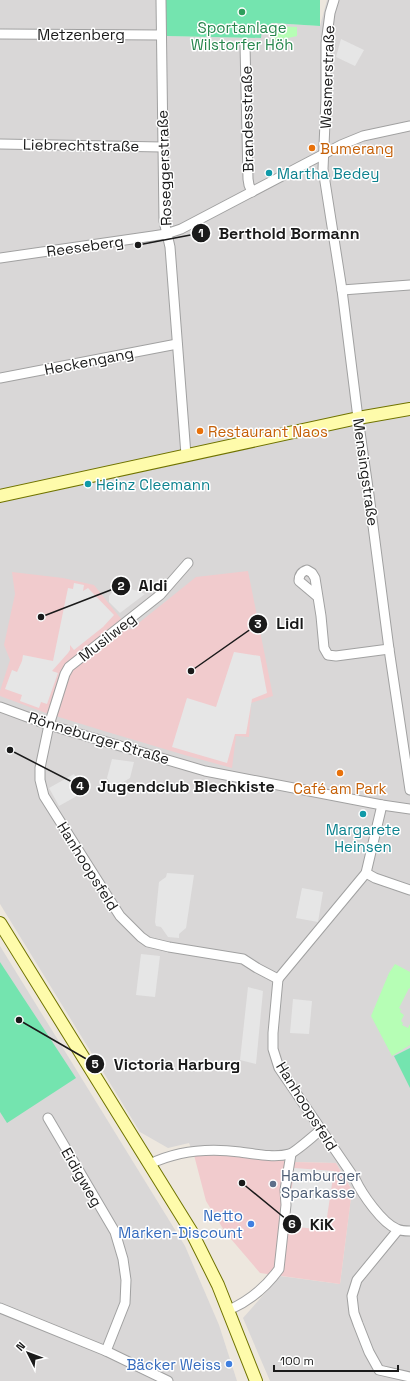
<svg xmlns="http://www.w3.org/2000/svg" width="410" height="1381" font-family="'Space Grotesk',sans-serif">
  <rect width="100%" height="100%" fill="#ede7de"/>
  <!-- residential -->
  <g fill="#d9d7d7">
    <polygon points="0,0 165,0 167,36 261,38 261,29 272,23 320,26 327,0 410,0 410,1381 270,1381 243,1318 280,1276 340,1284 352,1189 336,1163 294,1162 194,1155 189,1143 168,1148 140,1132 0,904"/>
    <polygon points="0,946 185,1246 219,1325 237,1381 0,1381"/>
  </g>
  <!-- commercial -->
  <g fill="#f1cbcd">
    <polygon points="248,571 273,696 251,703 249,737 236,736 232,768 188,756 104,731 46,713 0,696 0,691 10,660 4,645 15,594 12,572 63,578 94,585 130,630 196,577"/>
    <polygon points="214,1153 294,1162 336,1163 352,1190 340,1284 260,1273 225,1232 206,1201 194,1155"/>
  </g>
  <!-- park -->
  <g fill="#b6feb5">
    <polygon points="272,26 297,27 297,36 275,41"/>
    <polygon points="395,964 410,972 410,989 409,988 399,1008 401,1009 400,1012 404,1015 401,1021 403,1023 402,1025 408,1028 410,1024 410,1045 392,1056 371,1016 389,973"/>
  </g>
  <!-- pitch -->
  <g fill="#74e4af">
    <polygon points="165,0 320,0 320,26 272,23 262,29 261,38 167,36 164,31"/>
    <polygon points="0,962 76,1078 7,1123 0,1112"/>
    <polygon points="410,1048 410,1088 394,1056"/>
  </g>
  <!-- parking -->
  <g fill="#e6e6e6">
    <polygon points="341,39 364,50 355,66 336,57"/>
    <polygon points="74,583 84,585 83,591 88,588 114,615 103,627 74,650 70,645 70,650 68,653 52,671 58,673 47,704 41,702 39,708 20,701 22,695 5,689 12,670 17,672 22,661 23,655 53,661 68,588 73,589"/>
    <polygon points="131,589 145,594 120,613 109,602 109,596 113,591"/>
    <polygon points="234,652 260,656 267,693 252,699 246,734 235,734 227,763 172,747 187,698 216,707"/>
    <polygon points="112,759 134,762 130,778 113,788 107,778"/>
    <polygon points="74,774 84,792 59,806 49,788"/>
    <polygon points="167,873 194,875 186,928 179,934 179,938 168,937 161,927 156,926 155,922 159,882 166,877"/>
    <polygon points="302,888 323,892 318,922 296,918"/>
    <polygon points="141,954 160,956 155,997 136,995"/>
    <polygon points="248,987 263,991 256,1064 240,1060"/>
    <polygon points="293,999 312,1001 309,1034 290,1033"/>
    <polygon points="294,1168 334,1171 325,1230 288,1226"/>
  </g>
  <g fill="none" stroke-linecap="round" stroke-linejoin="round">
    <defs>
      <g id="street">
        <polyline points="161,0 164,221 170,247 186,455"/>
        <polyline points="334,0 330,13 326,43 326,99 323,169 342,290 358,418 369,495 389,649 410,790"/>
        <polyline points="0,34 161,35"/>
        <polyline points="245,45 248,179 249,185 252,192"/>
        <polyline points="0,144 162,147"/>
        <polyline points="0,258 153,236 166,234 181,229 341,145 363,136 410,126"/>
        <polyline points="342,290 410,285"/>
        <polyline points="0,378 177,344"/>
        <polyline points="188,563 160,595 69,667 65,674 49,725 40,768 40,780 44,796 111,902 120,916 141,937 148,942 169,947 243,959 257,968 278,979"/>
        <path d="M 318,597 L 299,581 C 299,575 301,572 307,570 L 312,573 L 315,578 L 321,616 L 324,648 L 328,655 L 336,656 L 389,649"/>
        <polyline points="0,707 49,725 205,771 382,805 410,809"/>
        <polyline points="366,873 375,878 410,890"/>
        <path d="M 278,979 L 273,1033 L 273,1049 L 279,1068 L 355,1179 C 362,1194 382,1223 397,1229 C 401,1231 406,1231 410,1231"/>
        <polyline points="278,979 366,873 382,805"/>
        <polyline points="48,1118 115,1232 123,1259 126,1280 125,1303 106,1351"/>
        <path d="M 150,1164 C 179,1150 209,1148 240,1152 C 255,1154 275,1158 289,1154 C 295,1153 315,1134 321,1130"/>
        <polyline points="398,1230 357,1280 352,1296 354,1313 358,1324 369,1352 379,1370 410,1377"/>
        <polyline points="0,1308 106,1351 168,1381"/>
        <path d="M 229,1310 C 249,1301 266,1287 279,1269 L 286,1205 L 285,1190 L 291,1154"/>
      </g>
      <g id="secondary">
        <polyline points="0,496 358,418 410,409"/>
        <polyline points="0,923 191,1231 218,1285 256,1381"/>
      </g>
    </defs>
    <!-- street casing -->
    <use href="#street" stroke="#a1a1a1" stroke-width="11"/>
    <!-- secondary casing -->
    <use href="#secondary" stroke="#707300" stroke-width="14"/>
    <!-- street -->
    <use href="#street" stroke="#fff" stroke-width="9"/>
    <!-- secondary -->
    <use href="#secondary" stroke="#fefbab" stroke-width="12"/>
  </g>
  <!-- markers -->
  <circle fill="#2e9e5b" stroke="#fff" stroke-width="1.5" cx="242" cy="12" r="4"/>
  <g fill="#e8710a" stroke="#fff" stroke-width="1.5">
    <circle cx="312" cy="148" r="4"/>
    <circle cx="200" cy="431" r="4"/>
    <circle cx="340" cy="773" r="4"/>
  </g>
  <g fill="#0f9aa8" stroke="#fff" stroke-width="1.5">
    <circle cx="269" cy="173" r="4"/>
    <circle cx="88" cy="484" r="4"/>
    <circle cx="363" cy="814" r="4"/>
  </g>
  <circle fill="#5c6f8a" stroke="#fff" stroke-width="1.5" cx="273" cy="1184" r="4"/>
  <g fill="#3f7fe0" stroke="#fff" stroke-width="1.5">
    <circle cx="251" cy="1224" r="4"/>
    <circle cx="229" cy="1364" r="4"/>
  </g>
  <g text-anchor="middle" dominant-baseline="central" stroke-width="3" stroke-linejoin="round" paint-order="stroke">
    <!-- leisure labels -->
    <g font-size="15" fill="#27864d" stroke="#fff">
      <text x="242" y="27">Sportanlage<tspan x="242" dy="17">Wilstorfer Höh</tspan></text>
    </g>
    <!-- street labels -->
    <g font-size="15" fill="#1a1a1a" stroke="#fff">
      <text x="81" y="34">Metzenberg</text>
      <text transform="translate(327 77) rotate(-88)">Wasmerstraße</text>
      <text transform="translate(247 119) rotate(-91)">Brandesstraße</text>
      <text transform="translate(81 145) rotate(1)">Liebrechtstraße</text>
      <text transform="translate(164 168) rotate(-92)">Roseggerstraße</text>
      <text transform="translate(85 246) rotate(-8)">Reeseberg</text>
      <text transform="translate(89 361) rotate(-11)">Heckengang</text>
      <text transform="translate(366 472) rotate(82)">Mensingstraße</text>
      <text transform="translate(107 637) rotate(-38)">Musilweg</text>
      <text transform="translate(99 738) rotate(17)">Rönneburger Straße</text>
      <text transform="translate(88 866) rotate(58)">Hanhoopsfeld</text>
      <text transform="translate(307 1106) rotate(58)">Hanhoopsfeld</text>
      <text transform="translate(82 1177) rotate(60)">Eidigweg</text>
    </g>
    <!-- food labels -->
    <g font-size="15" fill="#c56008" stroke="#fff" text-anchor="start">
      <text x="320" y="148">Bumerang</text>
      <text x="208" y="431">Restaurant Naos</text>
      <text x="340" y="788" text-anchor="middle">Café am Park</text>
    </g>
    <!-- culture labels -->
    <g font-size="15" fill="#0d838f" stroke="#fff" text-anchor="start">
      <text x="277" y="173">Martha Bedey</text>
      <text x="96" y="484">Heinz Cleemann</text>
      <text x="363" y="829" text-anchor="middle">Margarete<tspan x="363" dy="17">Heinsen</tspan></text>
    </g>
    <!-- service labels -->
    <g font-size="15" fill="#4e5e75" stroke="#fff" text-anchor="start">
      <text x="281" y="1175">Hamburger<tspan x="281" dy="17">Sparkasse</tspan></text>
    </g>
    <!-- shop labels -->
    <g font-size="15" fill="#366cbe" stroke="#fff" text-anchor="end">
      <text x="243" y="1215">Netto<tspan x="243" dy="17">Marken-Discount</tspan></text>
      <text x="221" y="1364">Bäcker Weiss</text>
    </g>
  </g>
  <!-- callouts -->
  <path fill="none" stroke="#1a1a1a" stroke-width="1.5" d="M138 245L201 233M41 617L121 586M191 671L258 624M10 750L80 786M19 1020L95 1064M242 1183L292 1224"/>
  <g fill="#1a1a1a" stroke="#fff" stroke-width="1.5">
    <circle cx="138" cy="245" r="4"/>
    <circle cx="41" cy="617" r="4"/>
    <circle cx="191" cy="671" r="4"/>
    <circle cx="10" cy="750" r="4"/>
    <circle cx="19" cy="1020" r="4"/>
    <circle cx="242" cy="1183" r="4"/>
    <circle cx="201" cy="233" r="10"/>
    <circle cx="121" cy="586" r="10"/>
    <circle cx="258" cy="624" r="10"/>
    <circle cx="80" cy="786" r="10"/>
    <circle cx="95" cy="1064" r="10"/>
    <circle cx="292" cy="1224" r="10"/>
  </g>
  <g font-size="12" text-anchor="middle" font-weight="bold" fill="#fff">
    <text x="201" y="237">1</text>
    <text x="121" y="590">2</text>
    <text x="258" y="628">3</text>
    <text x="80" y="790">4</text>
    <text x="95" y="1068">5</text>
    <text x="292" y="1228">6</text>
  </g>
  <g font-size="16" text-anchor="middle" font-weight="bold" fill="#1a1a1a" stroke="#fff" stroke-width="3" stroke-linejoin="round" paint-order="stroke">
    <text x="289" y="239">Berthold Bormann</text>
    <text x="153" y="591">Aldi</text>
    <text x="290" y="629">Lidl</text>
    <text x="186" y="792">Jugendclub Blechkiste</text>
    <text x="177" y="1070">Victoria Harburg</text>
    <text x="322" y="1230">KiK</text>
  </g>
  <!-- north arrow -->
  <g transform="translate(28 1353) rotate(312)" stroke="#ffffff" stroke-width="3" paint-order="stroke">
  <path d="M0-3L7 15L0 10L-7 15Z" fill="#1a1a1a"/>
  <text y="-6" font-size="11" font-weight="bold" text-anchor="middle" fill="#1a1a1a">N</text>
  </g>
  <!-- scale -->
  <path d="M274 1365v6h124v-6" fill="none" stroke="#1a1a1a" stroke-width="2"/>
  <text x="280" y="1365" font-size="12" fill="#1a1a1a" stroke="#ffffff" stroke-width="3" paint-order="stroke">100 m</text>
</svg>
